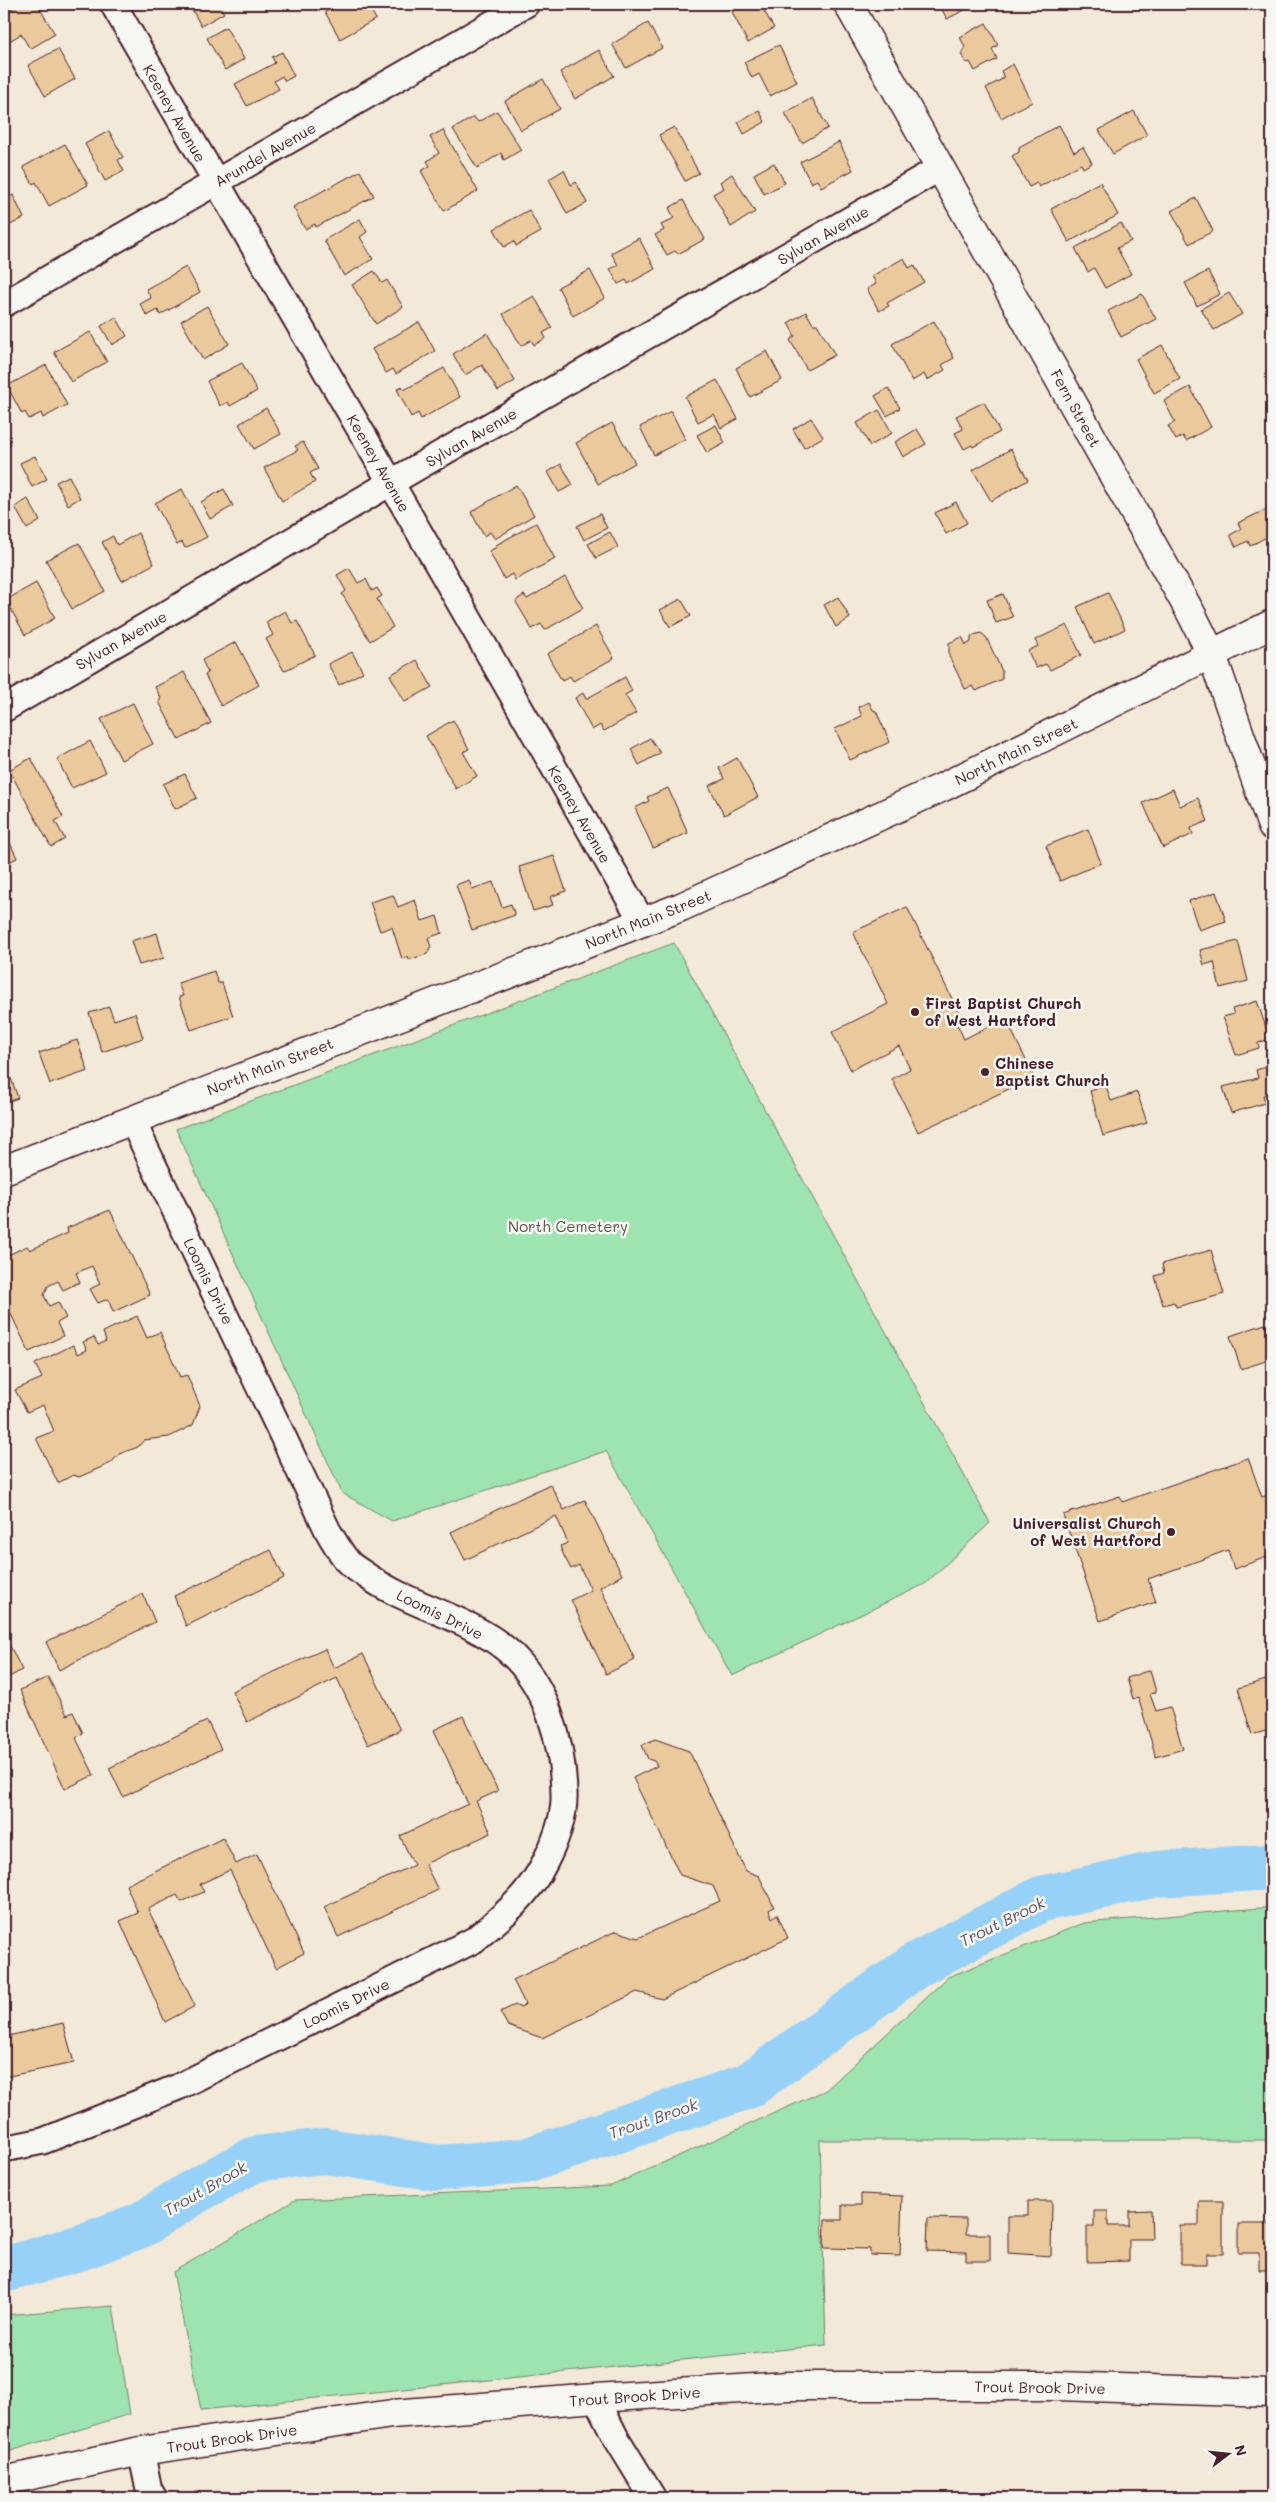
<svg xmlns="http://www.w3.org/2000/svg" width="1276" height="2502" font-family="Mali,sans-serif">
  <rect width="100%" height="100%" fill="#f2e9d8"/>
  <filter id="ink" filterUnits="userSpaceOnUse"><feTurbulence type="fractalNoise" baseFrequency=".02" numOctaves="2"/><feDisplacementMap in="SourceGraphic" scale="10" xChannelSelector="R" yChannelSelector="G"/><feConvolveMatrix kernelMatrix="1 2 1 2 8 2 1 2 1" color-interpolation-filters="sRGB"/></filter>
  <g filter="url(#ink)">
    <!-- green -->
    <g fill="#9de4b1" stroke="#74826e">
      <polygon points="674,943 990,1523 925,1584 732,1676 606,1451 392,1521 342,1493 176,1129"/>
      <polygon points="1272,1907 1272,2140 820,2140 826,2345 201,2410 173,2272 295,2200 611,2186 826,2090 948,1977 1084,1923"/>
      <polygon points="113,2306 130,2414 4,2453 4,2315"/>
    </g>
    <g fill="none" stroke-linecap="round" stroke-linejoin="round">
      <!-- river -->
      <polyline stroke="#98d1f8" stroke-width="46" points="4,2270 82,2247 141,2225 197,2190 255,2159 325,2151 439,2168 525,2161 748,2086 916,1965 1041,1899 1157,1874 1272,1867"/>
    </g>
    <!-- building -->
    <g fill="#eaca9c" stroke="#4a1f2b">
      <polygon points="19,4 37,4 55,34 30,49 21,34 6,43 4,38 4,13"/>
      <polygon points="189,4 219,4 224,13 201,26"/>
      <polygon points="341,4 367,4 376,19 340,39 325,12"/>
      <polygon points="745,4 760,4 774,28 748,43 732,12"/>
      <polygon points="939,4 976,4 947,19"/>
      <polygon points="648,23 662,48 626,68 612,44"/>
      <polygon points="986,23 998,45 992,49 997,59 975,71 970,62 966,63 961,54 965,47 960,37"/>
      <polygon points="226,27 244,59 225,70 207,38"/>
      <polygon points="779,45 797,82 770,96 759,74 752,78 744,62"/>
      <polygon points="58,49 75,79 45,96 28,65"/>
      <polygon points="599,50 614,76 575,99 560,72"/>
      <polygon points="282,52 294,76 285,81 282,76 274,81 279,89 247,106 235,84 275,63 272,57"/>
      <polygon points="1013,64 1032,102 1001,118 986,88 1004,78 1001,71"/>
      <polygon points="543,79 560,109 521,130 505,101"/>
      <polygon points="812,98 828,128 802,143 785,113"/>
      <polygon points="759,110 765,122 744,134 738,122"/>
      <polygon points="497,111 521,150 504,160 501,153 477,168 453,129 474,117 478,122"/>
      <polygon points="1134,111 1147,135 1113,154 1099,130"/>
      <polygon points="1059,125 1074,152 1083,147 1092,163 1083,168 1081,164 1039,187 1037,183 1029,187 1012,156 1019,152 1019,147"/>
      <polygon points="674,127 699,173 685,181 659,135"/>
      <polygon points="443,130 478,191 444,211 421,171 430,166 427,161 439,153 430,137"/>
      <polygon points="109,131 123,157 118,160 124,171 105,181 85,144"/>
      <polygon points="839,142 853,170 821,187 817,180 811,183 800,162"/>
      <polygon points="65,144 88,185 49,206 36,182 33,184 23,167"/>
      <polygon points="774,163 785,183 764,194 754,174"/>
      <polygon points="564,170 571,185 576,182 587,203 567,214 549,179"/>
      <polygon points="360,171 374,196 316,227 315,224 305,229 293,207"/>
      <polygon points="732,174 755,212 731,227 713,194 724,188 720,182"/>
      <polygon points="1100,182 1118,215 1069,242 1051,209"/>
      <polygon points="13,195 24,218 4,228 4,200"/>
      <polygon points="1196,198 1213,231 1189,244 1171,211"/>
      <polygon points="683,200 705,239 678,254 675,251 667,255 655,235 664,230 661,225 674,218 669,208"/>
      <polygon points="529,210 541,232 516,246 514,241 504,247 494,229"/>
      <polygon points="360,219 367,232 360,237 373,259 344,276 324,240"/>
      <polygon points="1121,223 1131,241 1117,248 1131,274 1105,288 1094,268 1088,272 1075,248"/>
      <polygon points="639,238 655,269 628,284 626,280 618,284 610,269 618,265 611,253"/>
      <polygon points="904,258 909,268 914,265 924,282 887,303 889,306 879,311 867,289 876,284 872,276"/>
      <polygon points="186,267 200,292 160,315 158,310 147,316 140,304 151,298 146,289"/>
      <polygon points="590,270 605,298 573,316 558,287"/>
      <polygon points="374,271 382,283 387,280 403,307 376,324 352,285"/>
      <polygon points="1208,271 1220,294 1197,306 1185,283"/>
      <polygon points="1229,293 1242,314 1214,330 1201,309"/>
      <polygon points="1142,294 1156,319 1121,337 1108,311"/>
      <polygon points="534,296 552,328 543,333 546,338 534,345 531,340 521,346 503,314"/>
      <polygon points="207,306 229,344 203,360 181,321"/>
      <polygon points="806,312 813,324 817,324 835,355 807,370 790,340 795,336 788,323"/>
      <polygon points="116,317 127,336 112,345 101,326"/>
      <polygon points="934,321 954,358 942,365 945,370 927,380 924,374 912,381 892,344"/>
      <polygon points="419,322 435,351 396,374 393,369 386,373 372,349"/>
      <polygon points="90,332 107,362 71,382 54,352"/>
      <polygon points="487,333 515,381 498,391 482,365 465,375 453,354"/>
      <polygon points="1162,345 1180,379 1154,393 1136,359"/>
      <polygon points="767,351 782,380 750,397 736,368"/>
      <polygon points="242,363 257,391 230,406 228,402 220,406 207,381"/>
      <polygon points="46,365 67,405 43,418 41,413 29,419 25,412 22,414 7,386"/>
      <polygon points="444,368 460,397 421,419 418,413 411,417 397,389 402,386 404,390"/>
      <polygon points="717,380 738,419 721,428 714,414 698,422 685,397"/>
      <polygon points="1190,387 1211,427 1186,441 1183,436 1176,440 1168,426 1175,422 1164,401"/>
      <polygon points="888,388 900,408 887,416 875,396"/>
      <polygon points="984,402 1000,432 973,447 972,445 964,449 955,433 963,429 956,416"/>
      <polygon points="266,408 281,434 254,449 239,424"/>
      <polygon points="879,410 892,433 870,446 857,423"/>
      <polygon points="671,411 685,439 654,455 640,427"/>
      <polygon points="811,418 823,437 804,448 793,429"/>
      <polygon points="612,423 635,463 598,484 576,443"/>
      <polygon points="4,424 8,431 5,433 11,444 4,448"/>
      <polygon points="716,425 725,443 707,453 697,435"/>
      <polygon points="917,429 926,444 903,457 895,442"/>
      <polygon points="303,442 318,469 310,473 315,482 282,501 264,468 298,450 295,446"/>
      <polygon points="1011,449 1028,480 991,501 973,470"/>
      <polygon points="35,456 47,479 32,487 20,463"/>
      <polygon points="561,464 573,485 559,492 548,472"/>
      <polygon points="69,476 80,498 68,505 56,482"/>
      <polygon points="516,485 534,515 495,539 490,532 484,536 471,512"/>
      <polygon points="182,489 207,537 185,548 182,542 177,545 155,503"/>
      <polygon points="224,489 233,506 210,519 201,502"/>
      <polygon points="28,499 40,521 27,529 15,507"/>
      <polygon points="956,502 967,523 946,534 935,513"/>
      <polygon points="1265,510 1272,523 1272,534 1250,546 1248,541 1236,547 1230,535 1241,529 1238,523"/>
      <polygon points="600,514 607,528 584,540 577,526"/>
      <polygon points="536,523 555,559 515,580 512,574 504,579 489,551 497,547 496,545"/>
      <polygon points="610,532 618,547 596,558 588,544"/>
      <polygon points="138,533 154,564 122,581 102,542 113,536 117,545"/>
      <polygon points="79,543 105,591 72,609 46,560"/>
      <polygon points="349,568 358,583 366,579 372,591 377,588 382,596 377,599 393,627 370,641 342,594 346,591 337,575"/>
      <polygon points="565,577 583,608 545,630 541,624 532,629 516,602 518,599 524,595 527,599"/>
      <polygon points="36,583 55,618 25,635 6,600"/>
      <polygon points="1108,593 1125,629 1094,644 1077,607"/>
      <polygon points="1003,594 1013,617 996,623 987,600"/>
      <polygon points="838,597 850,618 836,627 824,605"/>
      <polygon points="681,599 691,616 670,627 660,610"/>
      <polygon points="285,611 292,623 297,621 315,655 284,671 266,639 273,635 266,622"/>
      <polygon points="1067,625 1081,655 1050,670 1046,664 1036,668 1028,651 1038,646 1035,640"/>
      <polygon points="596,626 614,658 573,681 570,676 562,681 547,654"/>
      <polygon points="981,633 986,637 1002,671 1002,679 976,691 973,686 965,689 949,656 949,643 962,637 966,645 971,642 971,636"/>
      <polygon points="236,642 259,685 221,706 205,675 208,673 202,660"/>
      <polygon points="352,652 363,672 339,685 328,664"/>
      <polygon points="417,660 432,687 405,702 390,675"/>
      <polygon points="184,672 211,723 179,740 159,702 161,698 155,687"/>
      <polygon points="625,677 632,691 625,695 636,713 604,731 600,725 592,730 575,698 583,693 586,699"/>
      <polygon points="869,702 873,710 876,711 890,742 850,760 835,729 862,716 858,707"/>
      <polygon points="133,703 153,744 121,760 101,719"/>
      <polygon points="453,720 469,749 463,752 477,776 456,789 426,736"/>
      <polygon points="650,738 660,753 639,765 631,749"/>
      <polygon points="90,741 106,772 72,788 57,759"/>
      <polygon points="31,758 63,817 55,821 65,839 51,847 9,770"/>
      <polygon points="737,758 758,797 724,815 709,786 724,779 719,768"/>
      <polygon points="185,774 197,798 175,809 163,784"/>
      <polygon points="668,788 688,833 653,848 635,808 649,801 647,797"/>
      <polygon points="1173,789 1180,806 1198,798 1208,821 1191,828 1193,834 1163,848 1143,803"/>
      <polygon points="1088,829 1101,863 1060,881 1046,846"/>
      <polygon points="4,830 17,858 4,864"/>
      <polygon points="554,856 566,891 550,897 553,905 533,911 519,867"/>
      <polygon points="469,880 472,889 493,882 502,907 511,904 515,915 472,930 456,885"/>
      <polygon points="1216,892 1226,921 1199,930 1189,901"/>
      <polygon points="393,895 398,907 415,900 422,921 437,916 442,933 428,938 431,947 427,954 409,960 408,956 402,959 392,927 380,931 370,902"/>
      <polygon points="907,907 962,1019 956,1022 964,1039 999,1021 1002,1026 1008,1023 1034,1077 918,1132 892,1079 910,1069 899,1046 851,1070 832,1032 888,1004 853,932"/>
      <polygon points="157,933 164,958 139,965 131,941"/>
      <polygon points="1238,941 1248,981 1220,988 1214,962 1204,965 1200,950"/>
      <polygon points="214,971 218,983 222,983 233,1016 191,1030 179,997 183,996 178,983"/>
      <polygon points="1257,1001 1270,1039 1258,1043 1259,1048 1236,1055 1223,1017 1234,1014 1232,1009"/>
      <polygon points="109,1007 114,1020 135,1013 143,1038 102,1052 89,1013"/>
      <polygon points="77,1040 88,1071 50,1084 39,1053"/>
      <polygon points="1272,1065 1272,1093 1263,1095 1265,1103 1231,1113 1223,1087 1258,1078 1256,1070"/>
      <polygon points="7,1067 18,1098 4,1103 4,1068"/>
      <polygon points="1106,1086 1111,1101 1137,1092 1147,1123 1103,1136 1090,1091"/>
      <polygon points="110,1210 150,1295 113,1312 108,1299 98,1303 90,1289 100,1284 92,1266 76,1273 80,1282 63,1290 58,1281 48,1286 44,1295 49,1306 58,1302 66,1318 57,1323 63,1336 29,1352 10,1312 4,1311 4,1257 27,1246 30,1250 68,1233 67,1228"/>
      <polygon points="1211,1250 1224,1294 1176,1307 1174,1302 1163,1305 1155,1276 1164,1273 1162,1264"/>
      <polygon points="137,1316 147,1338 160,1332 180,1377 187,1375 200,1406 193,1425 169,1437 144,1440 138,1447 119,1454 111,1463 79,1477 73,1475 58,1483 36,1438 54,1431 43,1405 27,1412 15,1390 42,1378 35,1364 73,1345 78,1354 87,1350 83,1342 94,1337 98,1345 106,1341 103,1332"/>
      <polygon points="1265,1324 1272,1348 1272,1359 1241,1369 1230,1336"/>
      <polygon points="1248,1458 1262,1497 1272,1494 1272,1555 1234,1569 1228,1550 1148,1579 1156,1602 1100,1621 1063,1515 1120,1496 1122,1502"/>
      <polygon points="550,1484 564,1510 585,1500 622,1575 600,1587 635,1660 606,1674 571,1600 591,1590 579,1565 571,1569 564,1556 560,1546 568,1543 556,1516 465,1560 451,1532"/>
      <polygon points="271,1550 284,1578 186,1626 174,1596"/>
      <polygon points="143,1594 155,1622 59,1670 46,1642"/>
      <polygon points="10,1646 22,1670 4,1680 4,1649"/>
      <polygon points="325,1649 334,1668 363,1654 400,1730 368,1745 337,1678 247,1722 232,1691"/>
      <polygon points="1150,1670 1156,1692 1150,1694 1156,1711 1170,1707 1183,1749 1156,1757 1138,1697 1133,1699 1127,1678"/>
      <polygon points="48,1677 67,1715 73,1712 83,1733 76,1738 94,1775 65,1789 20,1690"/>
      <polygon points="1266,1680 1267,1685 1272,1684 1272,1729 1252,1735 1238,1688"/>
      <polygon points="463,1716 498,1791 476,1801 491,1833 425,1864 438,1890 338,1937 324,1907 414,1865 400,1836 468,1804 434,1730"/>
      <polygon points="207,1721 221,1749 123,1797 109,1768"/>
      <polygon points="655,1739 689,1751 746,1871 759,1876 774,1907 769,1910 772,1918 777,1914 788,1938 662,1999 637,1992 542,2038 508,2026 500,2012 515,2005 521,2008 525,2004 513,1980 616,1931 638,1938 720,1901 713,1886 680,1875 633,1778 657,1766 654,1761 648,1759 642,1745"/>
      <polygon points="223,1838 236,1864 257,1854 304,1953 276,1968 230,1870 200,1884 204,1892 181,1902 177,1895 148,1909 195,2006 165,2022 120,1921 138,1913 126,1885"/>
      <polygon points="63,2023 74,2063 4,2077 4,2037"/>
      <polygon points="861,2194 902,2196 900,2256 870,2255 870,2249 824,2248 825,2220 842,2220 842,2205 861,2205"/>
      <polygon points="1028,2201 1052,2201 1051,2256 1008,2253 1008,2216 1028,2216"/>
      <polygon points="1199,2201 1223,2201 1223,2254 1207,2254 1207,2264 1180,2264 1180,2225 1199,2225"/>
      <polygon points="1151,2210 1152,2239 1129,2239 1129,2261 1087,2262 1087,2226 1094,2226 1094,2211 1108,2211 1108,2226 1129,2226 1129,2211"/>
      <polygon points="928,2218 966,2219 966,2234 990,2234 990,2261 966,2261 966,2252 927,2251"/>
      <polygon points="1238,2224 1272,2224 1272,2270 1259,2270 1259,2253 1238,2253"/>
    </g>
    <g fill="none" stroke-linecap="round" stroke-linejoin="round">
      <defs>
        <g id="minor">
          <polyline points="113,4 391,483 643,923"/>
          <polyline points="4,304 526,4"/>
          <polyline points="4,709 416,468 940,168"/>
          <path d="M 4,2149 L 43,2141 L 178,2087 L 474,1940 C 501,1918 530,1894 545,1862 C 555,1843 565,1816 564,1794 C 563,1743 547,1684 507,1650 C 466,1616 410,1606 367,1576 C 362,1572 354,1568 349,1563 C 341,1554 334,1541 328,1531 L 132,1120"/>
          <polyline points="596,2398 615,2436 653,2498"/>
          <polyline points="141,2451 149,2490 154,2498"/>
        </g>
        <polyline id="tertiary" points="848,4 1192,615 1212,655 1272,826"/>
        <polyline id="secondary" points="4,2481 141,2451 392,2414 596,2398 788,2386 1057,2386 1272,2393"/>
        <polyline id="primary" points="4,1170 681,907 943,787 1272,624"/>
      </defs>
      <!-- minor casing -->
      <use href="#minor" stroke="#4a1f2b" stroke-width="29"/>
      <!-- tertiary casing -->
      <use href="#tertiary" stroke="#4a1f2b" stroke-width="31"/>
      <!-- secondary casing -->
      <use href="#secondary" stroke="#4a1f2b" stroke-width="31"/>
      <!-- primary casing -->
      <use href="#primary" stroke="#4a1f2b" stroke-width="31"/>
      <!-- minor -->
      <use href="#minor" stroke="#f6f6f2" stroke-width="25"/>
      <!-- tertiary -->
      <use href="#tertiary" stroke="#f6f6f2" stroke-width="28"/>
      <!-- secondary -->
      <use href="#secondary" stroke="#f6f6f2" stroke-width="28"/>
      <!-- primary -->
      <use href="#primary" stroke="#f6f6f2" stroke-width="28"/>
    </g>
  </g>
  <!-- markers -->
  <g fill="#4a1f2b" stroke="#f6f6f2" stroke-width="2">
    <circle cx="915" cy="1012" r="5"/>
    <circle cx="985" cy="1072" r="5"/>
    <circle cx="1171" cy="1532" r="5"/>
  </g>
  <g text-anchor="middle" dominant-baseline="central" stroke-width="5" stroke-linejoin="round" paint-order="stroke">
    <!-- street labels -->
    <g font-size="15" fill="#4a1f2b" stroke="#f6f6f2">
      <text transform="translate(175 113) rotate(60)">Keeney Avenue</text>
      <text transform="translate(265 154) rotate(-30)">Arundel Avenue</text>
      <text transform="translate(823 235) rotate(-30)">Sylvan Avenue</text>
      <text transform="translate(1076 408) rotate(61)">Fern Street</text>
      <text transform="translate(471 437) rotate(-30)">Sylvan Avenue</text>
      <text transform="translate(379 463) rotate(60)">Keeney Avenue</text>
      <text transform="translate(121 640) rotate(-30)">Sylvan Avenue</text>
      <text transform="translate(1016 751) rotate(-26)">North Main Street</text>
      <text transform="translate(580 814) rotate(60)">Keeney Avenue</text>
      <text transform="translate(648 919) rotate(-22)">North Main Street</text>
      <text transform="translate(270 1066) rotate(-21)">North Main Street</text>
      <text transform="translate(209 1281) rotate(64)">Loomis Drive</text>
      <text transform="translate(440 1614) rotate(26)">Loomis Drive</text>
      <text transform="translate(346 2003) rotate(-26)">Loomis Drive</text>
      <text transform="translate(1040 2387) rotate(1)">Trout Brook Drive</text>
      <text transform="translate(635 2396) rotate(-4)">Trout Brook Drive</text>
      <text transform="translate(232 2438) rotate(-8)">Trout Brook Drive</text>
    </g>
    <!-- poi labels -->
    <g font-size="15" font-weight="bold" fill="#4a1f2b" stroke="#f6f6f2" text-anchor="start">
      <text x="925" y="1003">First Baptist Church<tspan x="925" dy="17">of West Hartford</tspan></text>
      <text x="995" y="1063">Chinese<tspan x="995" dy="17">Baptist Church</tspan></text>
      <text x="1161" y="1523" text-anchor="end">Universalist Church<tspan x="1161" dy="17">of West Hartford</tspan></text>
    </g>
    <!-- park labels -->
    <g font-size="15" fill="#5f504c" stroke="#f6f6f2">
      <text x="568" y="1226">North Cemetery</text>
    </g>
    <!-- water labels -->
    <g font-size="16" font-style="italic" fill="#615468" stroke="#f6f6f2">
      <text transform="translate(1002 1921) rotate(-26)">Trout Brook</text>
      <text transform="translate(653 2118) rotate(-19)">Trout Brook</text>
      <text transform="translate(205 2188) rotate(-30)">Trout Brook</text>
    </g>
  </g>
  <!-- margin -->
  <rect width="1276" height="2502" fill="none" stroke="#f6f6f2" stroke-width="20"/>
  <rect x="10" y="10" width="1256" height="2482" fill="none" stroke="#4a1f2b" stroke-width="2" filter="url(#ink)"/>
  <!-- north arrow -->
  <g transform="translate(1228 2454) rotate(74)" stroke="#f6f6f2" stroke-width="4" paint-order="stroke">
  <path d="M0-4L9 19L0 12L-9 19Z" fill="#4a1f2b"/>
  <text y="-8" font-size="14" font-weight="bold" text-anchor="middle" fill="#4a1f2b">N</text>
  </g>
</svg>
